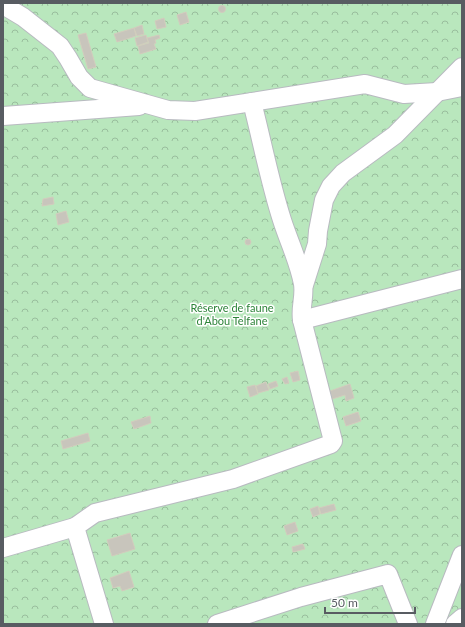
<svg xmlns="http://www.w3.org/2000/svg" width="465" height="627" font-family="Lato,sans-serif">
  <defs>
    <pattern id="park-crowns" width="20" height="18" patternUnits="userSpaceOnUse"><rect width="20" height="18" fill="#b9e7bd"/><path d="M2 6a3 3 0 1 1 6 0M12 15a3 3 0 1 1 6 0" fill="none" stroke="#99be9d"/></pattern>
  </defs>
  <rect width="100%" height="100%" fill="#edebdf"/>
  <!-- park -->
  <rect fill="url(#park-crowns)" x="3" y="3" width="459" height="621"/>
  <!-- building -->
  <g fill="#c8c5bc" stroke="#d2cdbd">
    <circle cx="222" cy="9" r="3.5"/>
    <polygon points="186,12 189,22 180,25 177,15"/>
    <polygon points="164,18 166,27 157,29 155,21"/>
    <polygon points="142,25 144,34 137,36 134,28"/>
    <polygon points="134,28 136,36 117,42 114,34"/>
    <polygon points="86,33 96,67 88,69 78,35"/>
    <polygon points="146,35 148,42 137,46 135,38"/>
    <polygon points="159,35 160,38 155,40 156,43 154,44 156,49 140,54 138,46 149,43 147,38"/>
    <polygon points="53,197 54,204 42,206 43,199"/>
    <polygon points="66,211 69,222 58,225 56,214"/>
    <circle cx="248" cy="242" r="3"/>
    <polygon points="298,371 300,380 293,382 290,373"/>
    <polygon points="287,377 289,383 285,384 282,379"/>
    <polygon points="276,381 278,386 270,389 268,384"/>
    <polygon points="266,382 269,390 258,393 256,386"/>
    <polygon points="350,384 354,398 346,401 345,395 332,399 330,391"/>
    <polygon points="255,385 258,394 250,397 247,387"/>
    <polygon points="358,412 361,421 346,426 343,417"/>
    <polygon points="150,416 151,423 134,429 131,422"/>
    <polygon points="88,433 90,441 63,449 61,441"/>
    <polygon points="334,504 336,510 321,514 319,508"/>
    <polygon points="318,506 320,514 313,517 310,509"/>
    <polygon points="295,522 298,531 287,535 284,526"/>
    <polygon points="130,533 135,549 112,556 107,540"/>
    <polygon points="303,544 305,549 293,552 292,547"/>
    <polygon points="129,571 134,587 122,591 120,586 113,588 110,578"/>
  </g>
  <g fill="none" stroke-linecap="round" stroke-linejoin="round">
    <defs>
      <g id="minor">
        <polyline points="3,5 23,17 60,46 68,58 79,77 90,88 168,110 195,111 365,84 404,94 437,92 462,87"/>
        <polyline points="3,116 139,106"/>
        <polyline points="304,285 317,244 318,231 324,200 331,186 343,173 395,135 462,67"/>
        <polyline points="302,320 462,279"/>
        <polyline points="3,548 75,527"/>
        <path d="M 104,624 L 75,527 L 95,513 L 233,479 L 331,444 L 333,441 L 302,320 C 300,307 305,297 303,284 C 299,262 289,242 282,220 C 270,183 262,141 252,102"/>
        <polyline points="217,624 301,597 388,574 408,624"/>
        <polyline points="435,624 462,555"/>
        <polyline points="455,624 462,618"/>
      </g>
    </defs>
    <!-- minor casing -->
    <use href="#minor" stroke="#b8bac0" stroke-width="20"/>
    <!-- minor -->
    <use href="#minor" stroke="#fff" stroke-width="18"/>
  </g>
  <g text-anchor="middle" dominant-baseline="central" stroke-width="3" stroke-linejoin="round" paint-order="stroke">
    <!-- park labels -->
    <g font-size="11" fill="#2e843a" stroke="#fff">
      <text x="232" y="307">Réserve de faune<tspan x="232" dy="13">d'Abou Telfane</tspan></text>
    </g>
  </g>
  <!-- border -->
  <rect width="465" height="627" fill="none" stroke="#585c62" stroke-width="8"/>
  <!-- scale -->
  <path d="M325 607v6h90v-6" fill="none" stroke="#585c62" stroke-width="2"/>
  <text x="331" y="607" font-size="12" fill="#585c62" stroke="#ffffff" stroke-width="3" paint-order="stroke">50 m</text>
</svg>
